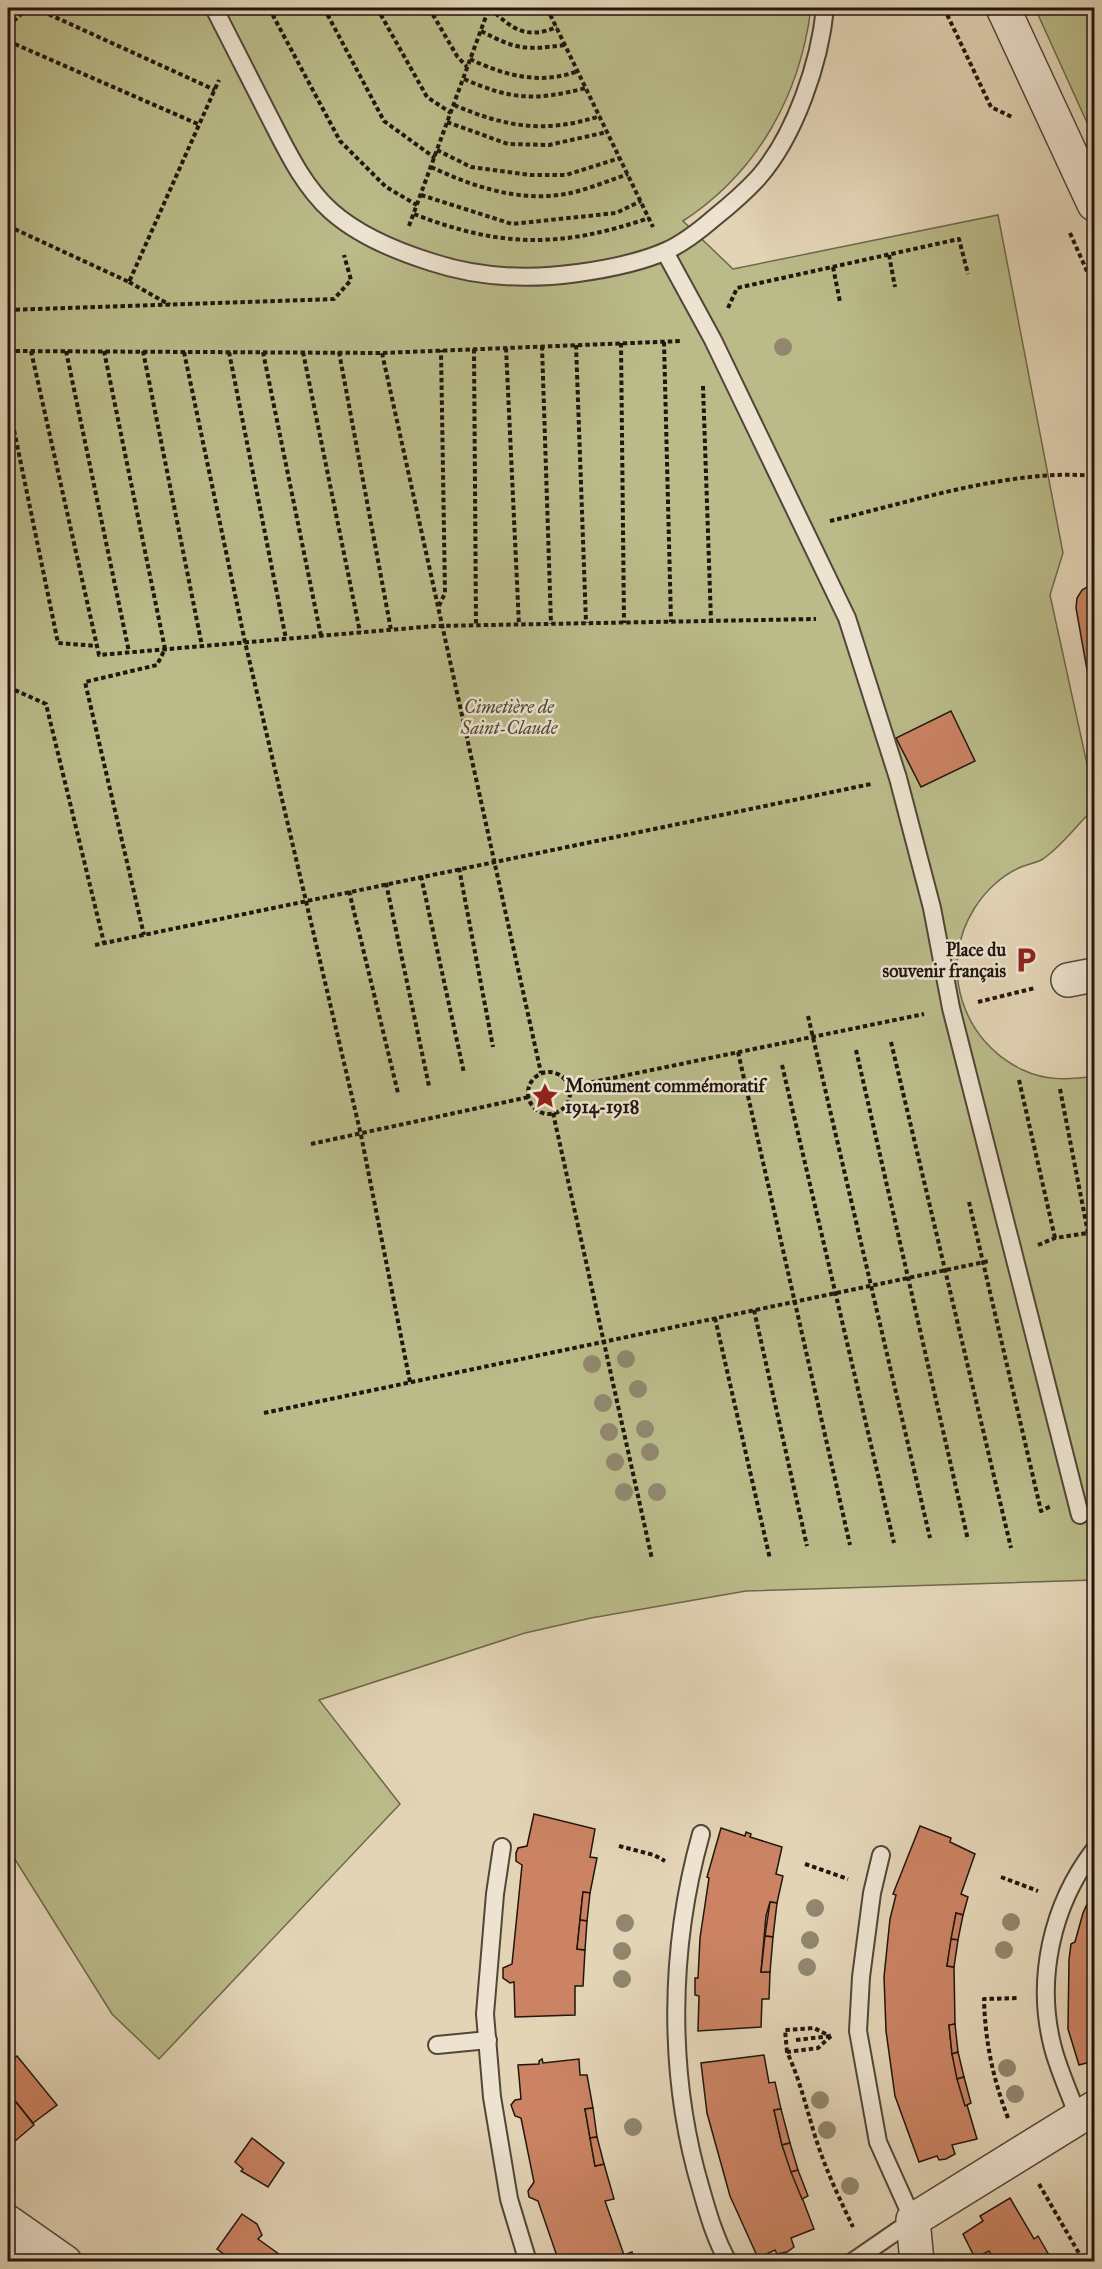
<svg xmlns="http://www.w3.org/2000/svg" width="1102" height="2269" font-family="'IM FELL Great Primer',serif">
  <rect width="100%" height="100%" fill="#e3d4b6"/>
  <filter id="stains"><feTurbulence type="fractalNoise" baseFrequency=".00333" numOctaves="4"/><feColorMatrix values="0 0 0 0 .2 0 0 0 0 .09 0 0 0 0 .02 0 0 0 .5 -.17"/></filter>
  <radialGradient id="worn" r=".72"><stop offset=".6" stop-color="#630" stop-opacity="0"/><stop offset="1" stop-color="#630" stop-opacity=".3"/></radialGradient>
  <!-- green -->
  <g fill="#babb89" stroke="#6d684c" stroke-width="1.5">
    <path d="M 8,8 L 811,8 C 800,95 758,172 683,221 L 733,269 L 998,215 L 1063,553 L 1050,595 L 1094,796 L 1094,808 C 1078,824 1062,846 1043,859 C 1036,863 1028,864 1021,867 C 1002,875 985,891 974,909 C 938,966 962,1042 1023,1070 C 1046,1081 1070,1080 1094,1076 L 1094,1580 L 746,1591 L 591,1618 L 525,1633 L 319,1700 L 400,1804 L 159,2059 L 112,2014 L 11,1853 L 8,1831 Z"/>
    <polygon points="1035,8 1094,8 1094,138"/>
  </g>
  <!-- building -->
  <g fill="#cb8363" stroke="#20160e" stroke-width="1.5">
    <polygon points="1094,583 1094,709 1076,608 1077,598 1082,590"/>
    <polygon points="951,711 975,761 921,787 896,738"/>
    <polygon points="534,1814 595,1829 590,1857 597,1858 590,1893 583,1892 580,1920 577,1949 585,1950 583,1986 575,1986 575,2015 515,2017 514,1982 510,1983 503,1978 503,1968 512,1964 522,1865 516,1861 516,1853 518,1848 527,1846"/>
    <polygon points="920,1826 951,1838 950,1842 975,1854 961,1894 968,1897 963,1915 956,1913 947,1966 954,1967 955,2024 949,2025 952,2054 977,2139 952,2145 955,2154 946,2159 939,2160 937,2156 919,2162 895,2096 886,2031 884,1977 890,1919 896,1895 893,1894"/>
    <polygon points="721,1828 745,1836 746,1832 751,1834 750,1837 782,1847 776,1874 783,1876 777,1903 770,1902 766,1916 761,1972 770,1972 769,1999 762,1999 761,2027 698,2031 699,1996 695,1995 695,1978 698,1978 700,1938 709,1878 707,1877"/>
    <polygon points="1094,1889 1094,2061 1079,2065 1068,2029 1069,1960 1071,1944 1075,1942 1083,1913"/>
    <polygon points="583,1892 590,1893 587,1921 580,1920"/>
    <polygon points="770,1902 777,1903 773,1937 765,1936"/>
    <polygon points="956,1913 963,1915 958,1940 951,1939"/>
    <polygon points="580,1920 587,1921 585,1950 577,1949"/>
    <polygon points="765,1936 773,1937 770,1972 761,1972"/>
    <polygon points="951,1939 958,1940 954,1967 947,1966"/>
    <polygon points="955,2024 958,2052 952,2054 949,2025"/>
    <polygon points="958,2052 964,2077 957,2079 952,2054"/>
    <polygon points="764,2055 769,2083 775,2082 781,2109 774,2110 782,2145 814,2229 791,2238 794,2247 787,2252 777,2254 775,2250 758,2258 730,2196 707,2113 701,2063"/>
    <polygon points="17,2056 57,2105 33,2123 8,2092 8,2064"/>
    <polygon points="542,2059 543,2063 579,2059 580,2075 587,2075 593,2108 585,2109 595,2166 604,2164 614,2199 605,2201 624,2255 632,2252 635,2262 559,2262 538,2201 529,2197 528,2191 534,2182 521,2118 515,2116 511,2105 515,2100 521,2099 518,2065 539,2064 539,2061"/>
    <polygon points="964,2077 971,2103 965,2106 957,2079"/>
    <polygon points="8,2092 34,2125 8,2147"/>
    <polygon points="593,2108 597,2137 590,2138 585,2109"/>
    <polygon points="781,2109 790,2143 782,2145 774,2110"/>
    <polygon points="597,2137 604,2164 595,2166 590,2138"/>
    <polygon points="252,2138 284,2163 268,2187 241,2171 243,2169 235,2162"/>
    <polygon points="790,2143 798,2170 791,2172 782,2145"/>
    <polygon points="798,2170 808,2196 802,2199 791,2172"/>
    <polygon points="1010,2198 1034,2239 1038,2236 1053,2262 987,2262 993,2258 989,2251 975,2258 963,2234 983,2221 980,2216"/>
    <polygon points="242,2214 257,2224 262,2235 258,2239 290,2262 230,2262 232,2260 217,2249"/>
  </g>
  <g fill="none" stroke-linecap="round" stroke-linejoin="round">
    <defs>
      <g id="lane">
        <path d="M 214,8 C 232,44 251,80 269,116 C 286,149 303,186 331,211 C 359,236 396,251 431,262 C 479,278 528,280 578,273 C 607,269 639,263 666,251 C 684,243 699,231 714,218 C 729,206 745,192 758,178 C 795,136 820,62 825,8"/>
        <polyline points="665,252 713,340 847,618 898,778 932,908 951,1008 1080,1515"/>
        <path d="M 701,1834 C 669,1948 667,2075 701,2189 C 708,2214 715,2238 728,2262"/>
        <polyline points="502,1847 495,1894 485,2014 492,2097 509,2199 528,2262"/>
        <polyline points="437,2045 488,2040"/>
        <path d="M 1078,2117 C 1070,2094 1059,2071 1053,2048 C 1035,1979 1052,1905 1094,1850"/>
        <polyline points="8,2258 42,2245"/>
        <polyline points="852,2262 913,2220 878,2142 858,2031 861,1977 872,1893 881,1855"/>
      </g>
      <g id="street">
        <polyline points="1003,8 1094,204"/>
        <polyline points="1068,980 1094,975"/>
        <polyline points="8,2222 65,2262"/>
        <polyline points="917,2262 913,2220 1094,2108"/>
      </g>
    </defs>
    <!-- lane casing -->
    <use href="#lane" stroke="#514638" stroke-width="20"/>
    <!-- street casing -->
    <use href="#street" stroke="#514638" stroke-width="36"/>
    <!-- path -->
    <g stroke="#20160e" stroke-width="4" stroke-dasharray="4.5 3" stroke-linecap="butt">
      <polyline points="35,8 215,90"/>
      <polyline points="269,8 340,141 386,187 417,205"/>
      <polyline points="324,8 384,121 435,158"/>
      <polyline points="377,8 427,97 451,113"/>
      <polyline points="429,8 457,56 467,67"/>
      <path d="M 490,8 C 512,29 526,40 557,27"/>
      <polyline points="547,8 653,227"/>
      <polyline points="944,8 991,107 1012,117"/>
      <polyline points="8,26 28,8"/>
      <path d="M 481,31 C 517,50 525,50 565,45"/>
      <polyline points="8,41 200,125"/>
      <path d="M 470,59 C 505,76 541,85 578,71"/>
      <path d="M 464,79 C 512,100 535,101 586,88"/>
      <path d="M 454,105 C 506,127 545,134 600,116"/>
      <polyline points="447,122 508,144 549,145 607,132"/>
      <polyline points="437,150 471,167 530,175 566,175 620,158"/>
      <path d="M 431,167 C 474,187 518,202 566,194 C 586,190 608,181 628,174"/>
      <polyline points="421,195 512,224 616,213 641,201"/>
      <path d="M 414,214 C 501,248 561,248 649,218"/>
      <polyline points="8,226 129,282 219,80"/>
      <polyline points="409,226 489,8"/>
      <polyline points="1070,233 1094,287"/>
      <polyline points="889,255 895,287"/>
      <polyline points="833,267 840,302"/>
      <polyline points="129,282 170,305"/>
      <polyline points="728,308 737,288 959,239 968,274"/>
      <polyline points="8,310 334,299 351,280 344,255"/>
      <polyline points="664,342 671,622"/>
      <polyline points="621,343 624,623"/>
      <polyline points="576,345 586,623"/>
      <polyline points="542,346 551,624"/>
      <polyline points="506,348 519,625"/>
      <polyline points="474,349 476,625"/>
      <polyline points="8,351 382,353 682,341"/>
      <polyline points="31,351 99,655 435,626 816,619"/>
      <polyline points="66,351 129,652"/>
      <polyline points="104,351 165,649 157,665 85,682 144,935"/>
      <polyline points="143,351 202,646"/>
      <polyline points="184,352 245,642 361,1135 410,1382"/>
      <polyline points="229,352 286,639"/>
      <polyline points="263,352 321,636"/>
      <polyline points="303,352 360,632"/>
      <polyline points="339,352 391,630"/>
      <polyline points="382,353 541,1073"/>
      <polyline points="703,386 711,621"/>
      <polyline points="8,401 58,643 97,646"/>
      <path d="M 830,521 C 911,502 1013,468 1094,476"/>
      <polyline points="439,606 445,593 441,350"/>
      <polyline points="8,687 46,704 104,943"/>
      <polyline points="459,868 493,1047"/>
      <polyline points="421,876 464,1073"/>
      <polyline points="386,883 429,1086"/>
      <polyline points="349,891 398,1093"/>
      <polyline points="95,945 871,784"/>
      <polyline points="978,1002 1035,988"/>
      <polyline points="808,1016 930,1538"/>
      <polyline points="891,1042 1011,1548"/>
      <polyline points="856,1050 968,1540"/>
      <polyline points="738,1052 850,1545"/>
      <polyline points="782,1065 894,1543"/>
      <circle cx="549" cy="1093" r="21"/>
      <polyline points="1019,1080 1055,1238"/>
      <polyline points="569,1087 924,1014"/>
      <polyline points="1060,1089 1088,1233"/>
      <polyline points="553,1113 652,1559"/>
      <polyline points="311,1144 529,1097"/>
      <polyline points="969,1202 1041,1511 1051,1506"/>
      <polyline points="1038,1245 1055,1238 1094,1232"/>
      <polyline points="754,1310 807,1546"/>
      <polyline points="715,1318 770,1559"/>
      <polyline points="264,1413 989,1261"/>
      <polyline points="619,1846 654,1855 665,1861"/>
      <polyline points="805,1864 848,1879"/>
      <polyline points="1001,1877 1038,1891"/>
      <path d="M 831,2036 L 818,2048 L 787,2052 C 800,2080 806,2107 815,2136 C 825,2168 839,2198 853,2227"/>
      <polyline points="796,2040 831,2036"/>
      <polyline points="787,2052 785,2030 814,2028 830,2036"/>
      <path d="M 1008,2118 C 993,2079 985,2041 984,1999 L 1019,1998"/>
      <polyline points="1039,2184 1084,2262"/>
    </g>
    <!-- lane -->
    <use href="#lane" stroke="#ede3d0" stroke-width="16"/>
    <!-- street -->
    <use href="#street" stroke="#ede3d0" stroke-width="33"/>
  </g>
  <!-- trees -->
  <g fill="#91876e">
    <circle cx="783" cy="347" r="9"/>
    <circle cx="626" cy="1359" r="9"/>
    <circle cx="592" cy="1364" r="9"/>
    <circle cx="638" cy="1389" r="9"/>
    <circle cx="603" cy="1403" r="9"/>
    <circle cx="645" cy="1429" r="9"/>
    <circle cx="609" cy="1432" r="9"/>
    <circle cx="650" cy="1452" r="9"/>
    <circle cx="615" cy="1462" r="9"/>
    <circle cx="624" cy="1492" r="9"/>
    <circle cx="657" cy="1492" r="9"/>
    <circle cx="815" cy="1908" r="9"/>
    <circle cx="1011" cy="1922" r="9"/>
    <circle cx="625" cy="1923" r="9"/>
    <circle cx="810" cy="1940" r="9"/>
    <circle cx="1004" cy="1950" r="9"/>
    <circle cx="622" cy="1951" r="9"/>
    <circle cx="807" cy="1967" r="9"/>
    <circle cx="622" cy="1979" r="9"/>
    <circle cx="1007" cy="2068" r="9"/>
    <circle cx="1015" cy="2094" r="9"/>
    <circle cx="820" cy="2100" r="9"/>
    <circle cx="633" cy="2127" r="9"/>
    <circle cx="827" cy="2130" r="9"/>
    <circle cx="850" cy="2186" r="9"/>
  </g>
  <!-- icons -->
  <defs>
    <symbol id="parking-bare" viewBox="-9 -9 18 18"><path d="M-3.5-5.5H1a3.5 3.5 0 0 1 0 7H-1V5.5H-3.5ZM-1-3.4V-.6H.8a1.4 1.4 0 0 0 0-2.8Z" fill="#8f2418" stroke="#ede3d0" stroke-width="2.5" paint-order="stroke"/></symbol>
    <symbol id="sight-bare" viewBox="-9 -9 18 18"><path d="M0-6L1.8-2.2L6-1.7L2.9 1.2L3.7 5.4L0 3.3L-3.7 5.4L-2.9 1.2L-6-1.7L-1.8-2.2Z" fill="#8f2418" stroke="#ede3d0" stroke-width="2.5" paint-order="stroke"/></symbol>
  </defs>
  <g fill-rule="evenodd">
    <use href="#parking-bare" x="1007" y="941" width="38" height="38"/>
    <use href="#sight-bare" x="526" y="1077" width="38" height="38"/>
  </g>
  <g text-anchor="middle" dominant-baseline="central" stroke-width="5" stroke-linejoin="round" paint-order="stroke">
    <!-- park labels -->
    <g font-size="18" font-style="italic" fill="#4e4833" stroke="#ede3d0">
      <text x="509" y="707">Cimetière de<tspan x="509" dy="21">Saint-Claude</tspan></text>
    </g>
    <!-- poi labels -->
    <g font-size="18" font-weight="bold" fill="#20160e" stroke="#ede3d0" text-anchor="end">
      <text x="1006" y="950">Place du<tspan x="1006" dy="21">souvenir français</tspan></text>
      <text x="565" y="1086" text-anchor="start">Monument commémoratif<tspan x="565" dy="21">1914-1918</tspan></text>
    </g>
  </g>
  <!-- margin -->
  <rect width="1102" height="2269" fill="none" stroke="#e3d4b6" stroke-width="30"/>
  <rect x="9" y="9" width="1084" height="2251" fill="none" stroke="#20160e" stroke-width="3"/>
  <rect x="15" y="15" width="1072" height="2239" fill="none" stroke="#20160e" stroke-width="1.5"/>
  <rect width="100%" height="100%" filter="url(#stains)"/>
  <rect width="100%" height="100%" fill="url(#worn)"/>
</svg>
